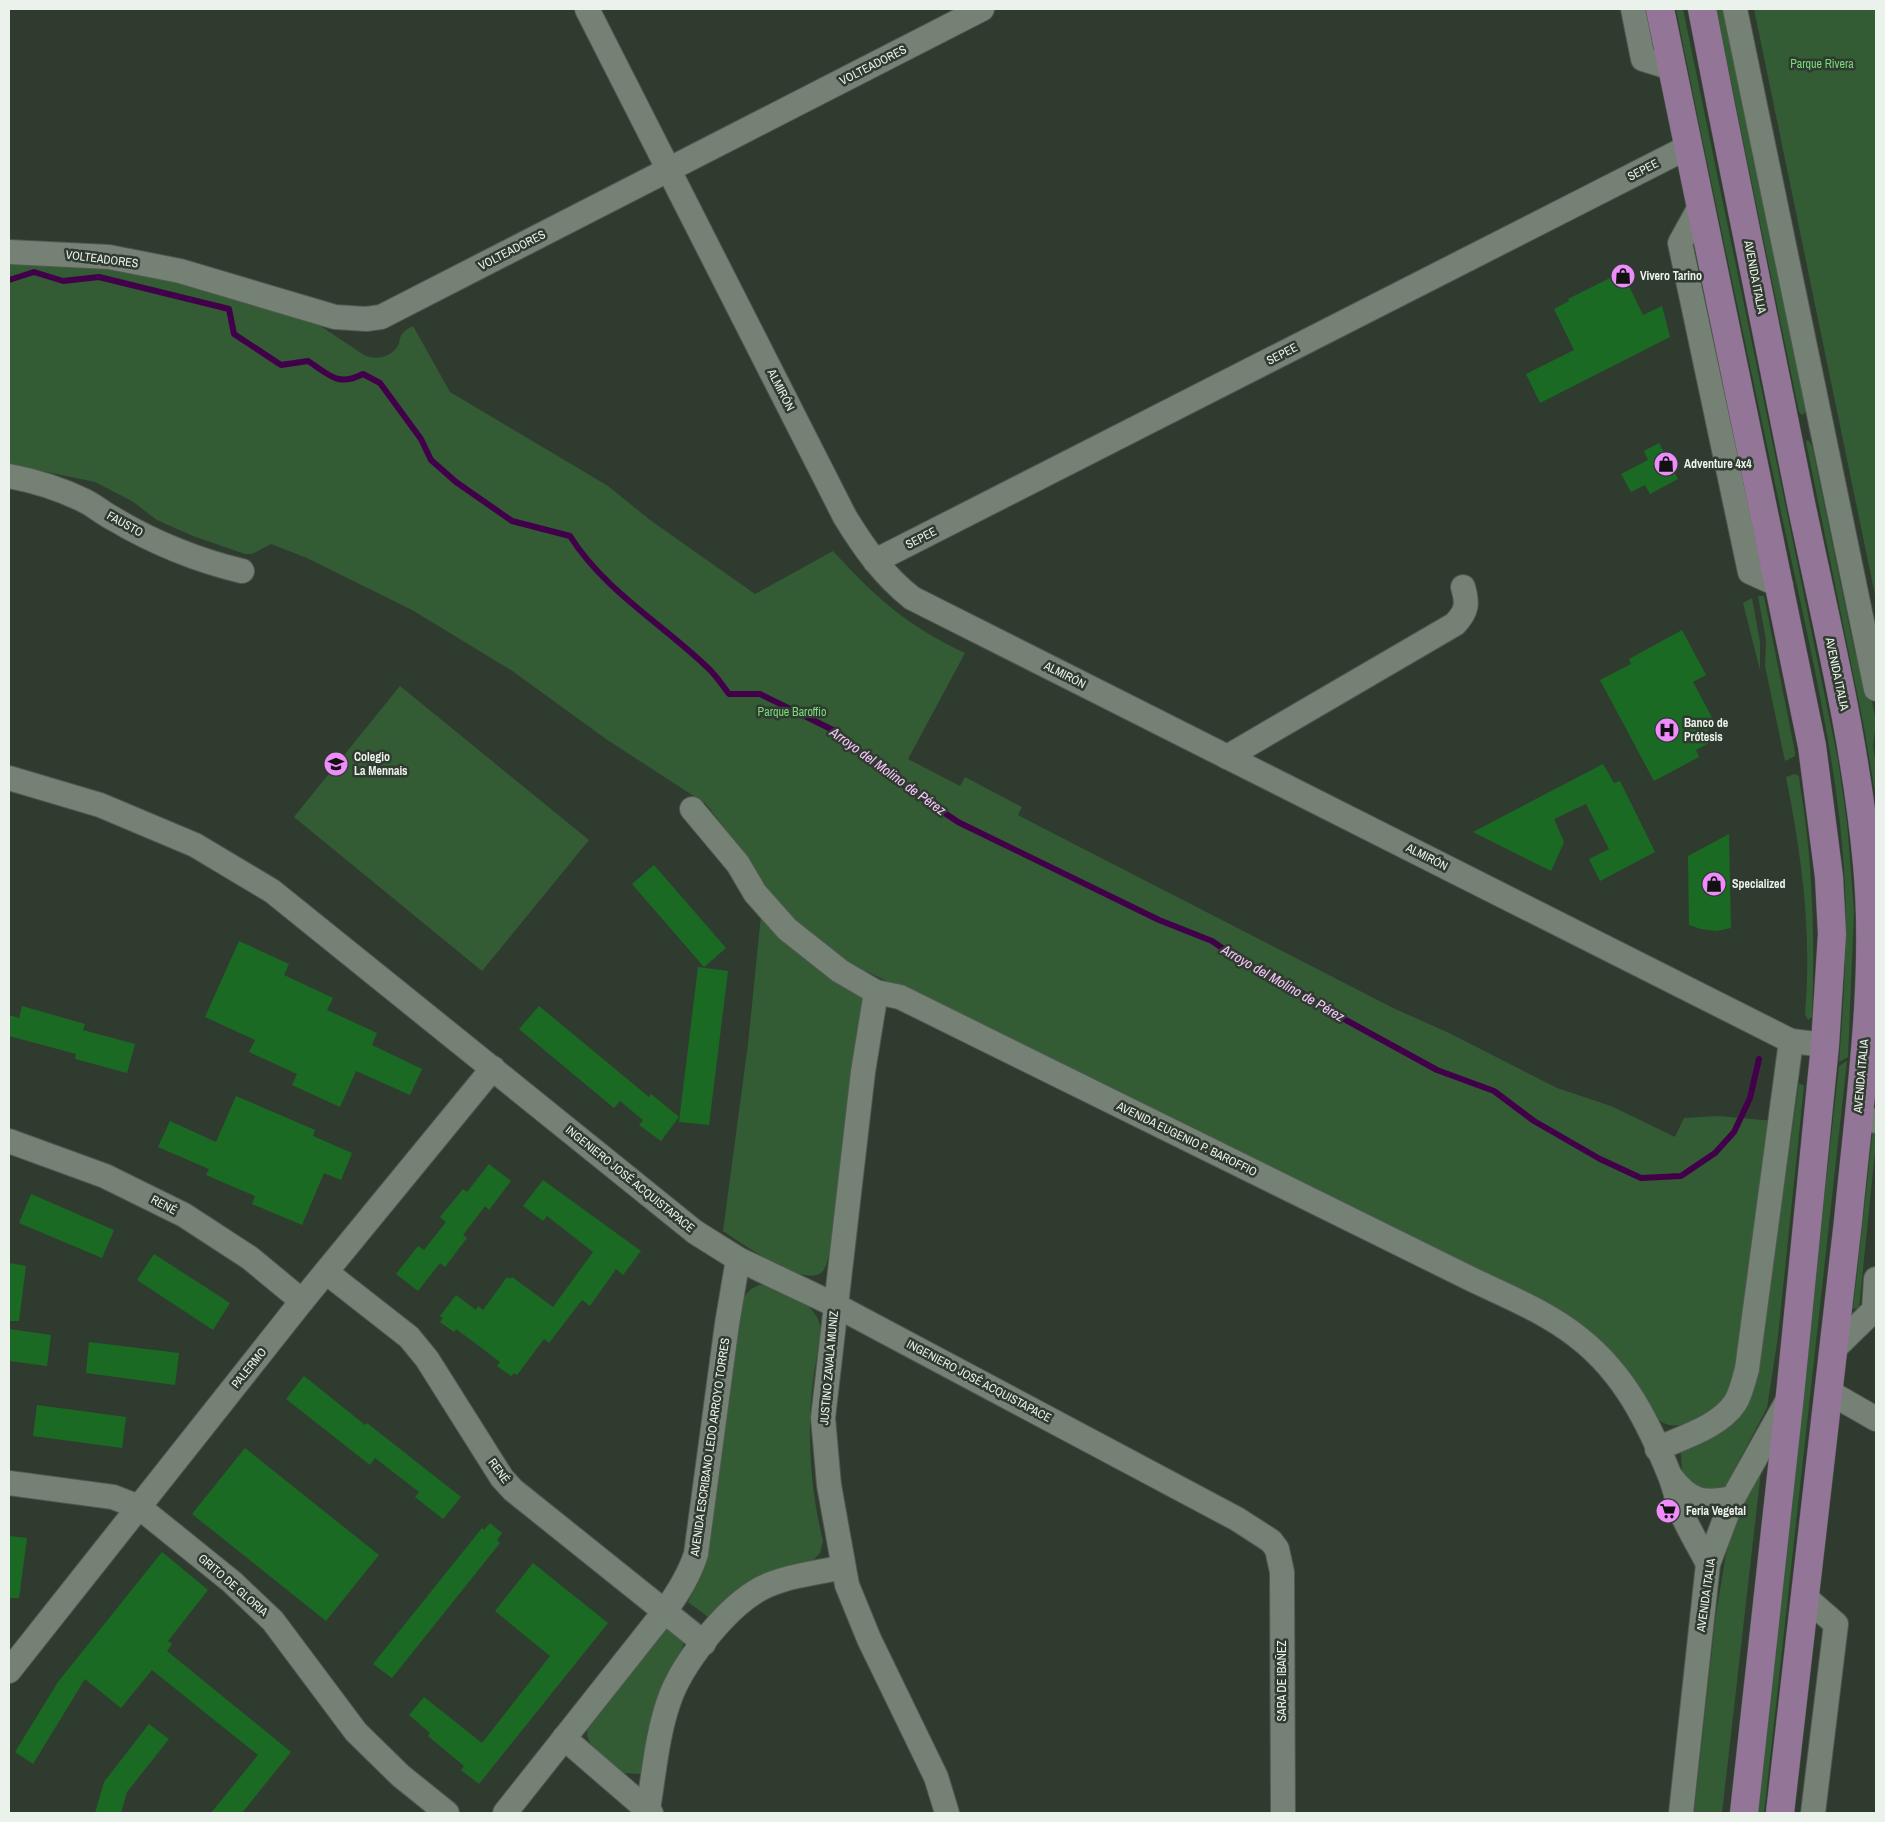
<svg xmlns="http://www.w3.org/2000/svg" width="1885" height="1822" font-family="'Archivo Narrow',sans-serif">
  <rect width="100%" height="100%" fill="#303b30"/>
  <!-- green -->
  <g fill="#335c34">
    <path d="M 1676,9 L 1683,9 L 1838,760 L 1847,823 L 1854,911 L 1848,1057 L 1839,1062 C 1844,998 1848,934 1844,869 C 1836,746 1802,614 1777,493 C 1743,332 1708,170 1676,9 Z"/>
    <polygon points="1716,9 1724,9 1805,407 1805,413 1802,415 1799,412"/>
    <polygon points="1754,9 1876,9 1876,600"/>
    <path d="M 9,261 L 100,264 L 160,276 L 313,321 L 364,355 C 377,361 392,357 399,344 C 400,340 400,335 403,333 C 405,330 410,328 413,326 L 450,392 L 608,486 L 650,520 L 755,594 L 833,551 C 876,598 907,626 965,653 L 908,759 L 960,786 L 965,777 L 1022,807 L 1018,815 L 1033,823 L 1393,1008 L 1449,1033 L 1557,1088 L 1611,1106 L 1675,1137 L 1684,1118 L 1718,1116 L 1774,1121 L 1735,1378 C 1732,1384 1730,1393 1725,1398 C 1712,1412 1681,1434 1662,1422 C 1648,1413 1640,1389 1630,1375 C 1609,1345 1578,1321 1547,1303 L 821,949 L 779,910 L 741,850 L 706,804 L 606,739 L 511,670 L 412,610 L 307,558 L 271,544 L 252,554 L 245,554 L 193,536 L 157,520 L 132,501 L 95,482 L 9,464 Z"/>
    <polygon points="1808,440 1812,446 1855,654 1868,678 1876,723 1873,746 1876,765 1876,798 1863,722 1807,447 1806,441"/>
    <polygon points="1758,596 1764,596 1795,752 1795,756 1785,761 1765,666 1766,640"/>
    <polygon points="1752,598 1760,642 1760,670 1743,603"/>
    <polygon points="400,686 589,840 482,971 294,817"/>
    <path d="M 1795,774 L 1799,776 L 1800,785 C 1813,862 1815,940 1812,1017 L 1808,1020 L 1805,1014 C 1812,931 1802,858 1786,777 Z"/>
    <path d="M 761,916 L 865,999 L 853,1101 L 829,1255 C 827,1261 826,1269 821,1273 C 802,1287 740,1242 723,1231 L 748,1044 Z"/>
    <polygon points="1847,1061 1764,1813 1755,1813 1839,1066"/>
    <polygon points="1799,1083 1804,1086 1778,1336 1767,1408 1726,1485 1719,1491 1701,1493 1682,1473 1681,1453 1728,1423 1773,1264"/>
    <polygon points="1873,1128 1876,1128 1876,1142 1859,1308 1853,1309"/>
    <path d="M 759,1285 L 767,1285 C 789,1296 815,1301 821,1328 C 819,1348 814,1368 812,1389 C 807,1438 811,1493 823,1541 L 820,1553 L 811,1562 L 711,1619 L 688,1602 L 702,1575 L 742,1299 L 751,1289 Z"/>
    <polygon points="1761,1471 1722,1813 1694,1813 1716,1614 1726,1554 1742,1506"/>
    <polygon points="672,1628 684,1642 646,1767 640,1774 624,1773 591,1745 587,1736 588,1726 665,1629"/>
  </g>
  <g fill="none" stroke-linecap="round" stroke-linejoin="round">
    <!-- stream -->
    <path stroke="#42004a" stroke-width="6" d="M 9,280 L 34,272 L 63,281 L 99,277 L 229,309 L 234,334 L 281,365 L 308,361 C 330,375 337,387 363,374 L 380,383 L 421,439 L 431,460 L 456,482 L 512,521 L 570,536 C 604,590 661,623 707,667 C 716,675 722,685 729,694 L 760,694 L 839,733 L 875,766 L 958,822 L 1159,920 L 1212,941 L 1247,965 L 1269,972 L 1335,1014 L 1437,1070 L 1494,1091 L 1534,1121 L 1600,1159 L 1641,1178 L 1681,1176 L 1715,1153 L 1734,1132 L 1750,1098 L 1759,1059"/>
  </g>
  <!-- building -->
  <g fill="#1a6a23">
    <polygon points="1622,272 1643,315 1662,306 1670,337 1540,403 1526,374 1574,350 1554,309 1569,301 1568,299"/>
    <polygon points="1659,443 1678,479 1650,494 1645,485 1631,492 1621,474 1648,460 1644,451"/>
    <polygon points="1682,630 1706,675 1693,682 1716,725 1707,730 1713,741 1696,750 1699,757 1654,781 1600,680 1631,664 1629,659"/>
    <polygon points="1603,764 1614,783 1620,781 1655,852 1600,881 1589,859 1609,849 1586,804 1554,819 1564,842 1551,871 1473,832"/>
    <polygon points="1729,834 1731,928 1717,931 1701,929 1689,925 1688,856"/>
    <polygon points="654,865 726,948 704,967 632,884"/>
    <polygon points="239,941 289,964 284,975 333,998 327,1010 377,1033 372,1045 422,1069 410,1095 356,1071 340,1107 292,1085 297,1074 249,1052 255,1040 205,1017"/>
    <polygon points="698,967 728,971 709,1125 679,1122"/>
    <polygon points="22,1006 85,1024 83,1030 135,1044 127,1073 75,1059 76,1054 9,1036 9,1015 19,1018"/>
    <polygon points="539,1006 649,1097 651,1094 679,1117 661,1141 639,1125 643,1120 620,1101 614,1108 519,1029"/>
    <polygon points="236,1096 315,1130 313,1136 352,1153 341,1180 324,1173 302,1225 252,1204 255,1196 206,1175 209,1169 158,1147 170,1121 216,1142"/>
    <polygon points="489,1164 511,1181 489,1210 485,1206 463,1235 467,1238 445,1267 440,1263 418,1291 396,1274 418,1246 424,1250 446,1222 440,1217 463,1189 467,1192"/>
    <polygon points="543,1180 641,1251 623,1275 616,1269 590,1306 582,1300 549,1343 544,1339 517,1375 514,1373 511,1376 497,1366 500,1362 475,1343 456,1329 454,1332 440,1322 443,1318 440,1316 456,1295 476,1310 478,1306 483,1310 507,1277 510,1279 512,1277 553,1307 593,1252 547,1216 543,1221 523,1206"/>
    <polygon points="31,1194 114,1230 102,1258 19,1223"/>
    <polygon points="154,1254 230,1303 213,1330 137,1280"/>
    <polygon points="9,1263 26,1266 19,1321 9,1321"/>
    <polygon points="9,1329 51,1335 47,1366 9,1361"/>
    <polygon points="89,1342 179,1353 175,1385 86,1373"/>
    <polygon points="304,1376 365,1425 367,1423 461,1497 443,1519 415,1497 419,1492 375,1458 370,1465 286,1399"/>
    <polygon points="37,1405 126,1417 122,1448 33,1436"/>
    <polygon points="245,1448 379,1555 326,1621 192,1514"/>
    <polygon points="490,1523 502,1533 497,1540 500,1543 392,1678 373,1664 482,1528 484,1530"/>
    <polygon points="9,1536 27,1538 19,1598 9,1598"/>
    <polygon points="162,1552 208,1590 168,1641 172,1644 167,1651 291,1752 242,1813 211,1813 258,1755 152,1670 121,1708 85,1679 33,1764 15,1752 58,1682"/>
    <polygon points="533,1563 608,1623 479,1784 461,1770 464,1766 428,1736 430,1733 409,1715 424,1697 482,1743 550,1656 495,1611"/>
    <polygon points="149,1724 169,1739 127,1792 121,1813 95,1813 104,1782"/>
  </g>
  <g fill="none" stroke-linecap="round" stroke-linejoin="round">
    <defs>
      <g id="street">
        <path d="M 587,9 L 845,517 C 864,548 884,576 912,598 L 1791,1041 L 1825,1045"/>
        <polyline points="1633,9 1643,59 1672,68"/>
        <polyline points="1735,9 1876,689"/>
        <polyline points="1701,205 1680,243 1750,572 1781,586"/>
        <polyline points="9,252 109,257 180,271 335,317 366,319 381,317 982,9"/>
        <path d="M 9,476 C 35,481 61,489 85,501 C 95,506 104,514 114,519 C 152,542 199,561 242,571"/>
        <polyline points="875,561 1688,147"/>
        <path d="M 1227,757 L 1455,624 C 1467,611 1468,604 1463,587"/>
        <polyline points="9,778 100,805 195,845 272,891 695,1232 738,1259 835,1305 1237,1519 1271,1541 1277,1549 1282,1572 1283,1813"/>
        <path d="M 692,809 L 738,864 L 755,893 L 787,929 L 840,971 L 876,992 L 900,997 L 1469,1278 C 1506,1296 1547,1312 1579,1338 C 1625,1374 1649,1424 1670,1476 C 1675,1489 1678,1503 1683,1516 C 1690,1532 1700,1548 1708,1564"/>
        <polyline points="876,992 863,1072 823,1418 829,1485 847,1585 869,1639 936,1777 947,1813"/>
        <polyline points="1858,1118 1876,1121"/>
        <polyline points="9,1141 105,1176 184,1215 250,1258 302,1301"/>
        <polyline points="326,1272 409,1337 427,1359 502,1478 513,1490 704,1643"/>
        <polyline points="1834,1349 1874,1310 1876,1279"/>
        <polyline points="1829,1392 1876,1419"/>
        <path d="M 1657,1449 C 1683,1437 1719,1427 1735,1403 C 1741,1394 1744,1379 1747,1369 L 1791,1041"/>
        <path d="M 1671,1477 C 1690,1502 1704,1504 1733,1498"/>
        <polyline points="9,1483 113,1497 139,1507 232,1582 273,1621 356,1732 401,1776 447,1813"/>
        <polyline points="1805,1597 1836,1624 1813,1813"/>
        <polyline points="9,1671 302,1301 493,1068"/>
        <polyline points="564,1738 651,1813"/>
        <path d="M 648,1809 C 654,1774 657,1735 669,1701 C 681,1665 723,1612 755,1592 C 779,1576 815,1574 842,1567"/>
        <path d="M 505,1813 L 665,1611 C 678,1593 689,1576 696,1554 L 727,1324 L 738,1259"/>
        <polyline points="1681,1813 1708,1564 1733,1498 1789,1398"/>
      </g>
      <g id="primary">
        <polyline points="1660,9 1812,746 1829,877 1832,934 1825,1045 1790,1395 1744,1813"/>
        <path d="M 1702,9 C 1734,174 1767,339 1801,503 C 1826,623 1856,742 1867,864 C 1878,978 1859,1107 1848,1221 C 1827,1419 1803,1616 1780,1813"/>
      </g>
    </defs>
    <!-- street casing -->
    <use href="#street" stroke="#4f584f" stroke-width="26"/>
    <!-- primary casing -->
    <use href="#primary" stroke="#4f584f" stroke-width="29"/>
    <!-- street -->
    <use href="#street" stroke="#758175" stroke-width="24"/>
    <!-- primary -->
    <use href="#primary" stroke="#937597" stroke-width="28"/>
  </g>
  <!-- icons -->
  <defs>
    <symbol id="shop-disc" viewBox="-11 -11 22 22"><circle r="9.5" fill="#ed8cfa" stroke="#303b30"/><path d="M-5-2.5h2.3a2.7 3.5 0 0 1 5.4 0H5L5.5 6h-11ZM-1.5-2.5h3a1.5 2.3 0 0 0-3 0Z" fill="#111"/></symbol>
    <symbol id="hospital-disc" viewBox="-11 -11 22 22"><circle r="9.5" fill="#ed8cfa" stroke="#303b30"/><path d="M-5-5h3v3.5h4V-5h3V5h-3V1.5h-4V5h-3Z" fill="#111"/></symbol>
    <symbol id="school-disc" viewBox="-11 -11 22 22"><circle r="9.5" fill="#ed8cfa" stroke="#303b30"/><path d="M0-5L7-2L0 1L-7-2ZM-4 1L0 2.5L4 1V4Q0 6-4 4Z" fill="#111"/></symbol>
    <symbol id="supermarket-disc" viewBox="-11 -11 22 22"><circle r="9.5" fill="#ed8cfa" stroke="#303b30"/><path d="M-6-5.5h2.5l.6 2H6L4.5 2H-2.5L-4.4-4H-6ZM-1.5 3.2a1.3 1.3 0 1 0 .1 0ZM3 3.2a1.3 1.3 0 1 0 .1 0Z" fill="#111"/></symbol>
  </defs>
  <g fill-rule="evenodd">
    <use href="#shop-disc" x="1609" y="262" width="28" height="28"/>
    <use href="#shop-disc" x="1652" y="450" width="28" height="28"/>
    <use href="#hospital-disc" x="1653" y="716" width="28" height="28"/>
    <use href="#school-disc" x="322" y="750" width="28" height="28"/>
    <use href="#shop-disc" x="1700" y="870" width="28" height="28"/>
    <use href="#supermarket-disc" x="1654" y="1497" width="28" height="28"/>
  </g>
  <g text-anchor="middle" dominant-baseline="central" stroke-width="5" stroke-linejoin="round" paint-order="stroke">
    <!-- park labels -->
    <g font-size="12" fill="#79db7d" stroke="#303b30">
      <text x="1822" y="64">Parque Rivera</text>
      <text x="792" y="712">Parque Baroffio</text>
    </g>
    <!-- street labels -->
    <g font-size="12" fill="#ebf2eb" stroke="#303b30">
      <text transform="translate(873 65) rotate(-27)">VOLTEADORES</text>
      <text transform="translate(1643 170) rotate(-27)">SEPEE</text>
      <text transform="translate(512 250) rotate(-27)">VOLTEADORES</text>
      <text transform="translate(102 259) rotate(7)">VOLTEADORES</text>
      <text transform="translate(1755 277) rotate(79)">AVENIDA ITALIA</text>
      <text transform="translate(1282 354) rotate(-27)">SEPEE</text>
      <text transform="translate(781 390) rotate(63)">ALMIRÓN</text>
      <text transform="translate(125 524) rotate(29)">FAUSTO</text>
      <text transform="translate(921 538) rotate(-27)">SEPEE</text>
      <text transform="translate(1837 674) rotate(78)">AVENIDA ITALIA</text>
      <text transform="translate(1065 675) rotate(27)">ALMIRÓN</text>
      <text transform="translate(1427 857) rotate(27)">ALMIRÓN</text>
      <text transform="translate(1861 1076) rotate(-85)">AVENIDA ITALIA</text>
      <text transform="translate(1187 1139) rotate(26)">AVENIDA EUGENIO P. BAROFFIO</text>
      <text transform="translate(630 1179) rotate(39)">INGENIERO JOSÉ ACQUISTAPACE</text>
      <text transform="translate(164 1205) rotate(28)">RENÉ</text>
      <text transform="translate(249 1368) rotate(-51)">PALERMO</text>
      <text transform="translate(829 1368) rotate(-85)">JUSTINO ZAVALA MUNIZ</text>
      <text transform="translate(979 1381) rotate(28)">INGENIERO JOSÉ ACQUISTAPACE</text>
      <text transform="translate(710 1447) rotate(-82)">AVENIDA ESCRIBANO LEDO ARROYO TORRES</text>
      <text transform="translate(499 1471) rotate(54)">RENÉ</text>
      <text transform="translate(233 1585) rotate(41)">GRITO DE GLORIA</text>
      <text transform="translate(1706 1595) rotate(-82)">AVENIDA ITALIA</text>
      <text transform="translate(1282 1681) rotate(-90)">SARA DE IBAÑEZ</text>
    </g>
    <!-- poi labels -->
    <g font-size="12" font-weight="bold" fill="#ebf2eb" stroke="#303b30" text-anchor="start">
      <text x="1640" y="276">Vivero Tarino</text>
      <text x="1684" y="464">Adventure 4x4</text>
      <text x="1684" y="723">Banco de<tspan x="1684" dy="14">Prótesis</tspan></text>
      <text x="354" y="757">Colegio<tspan x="354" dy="14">La Mennais</tspan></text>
      <text x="1732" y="884">Specialized</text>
      <text x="1686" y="1511">Feria Vegetal</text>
    </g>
    <!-- water labels -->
    <g font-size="14" font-style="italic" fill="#f9c5ff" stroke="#303b30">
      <text transform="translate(888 771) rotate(36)">Arroyo del Molino de Pérez</text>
      <text transform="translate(1283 983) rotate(30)">Arroyo del Molino de Pérez</text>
    </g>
  </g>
  <!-- border -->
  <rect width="1885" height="1822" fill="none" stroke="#ebf2eb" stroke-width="20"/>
</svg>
